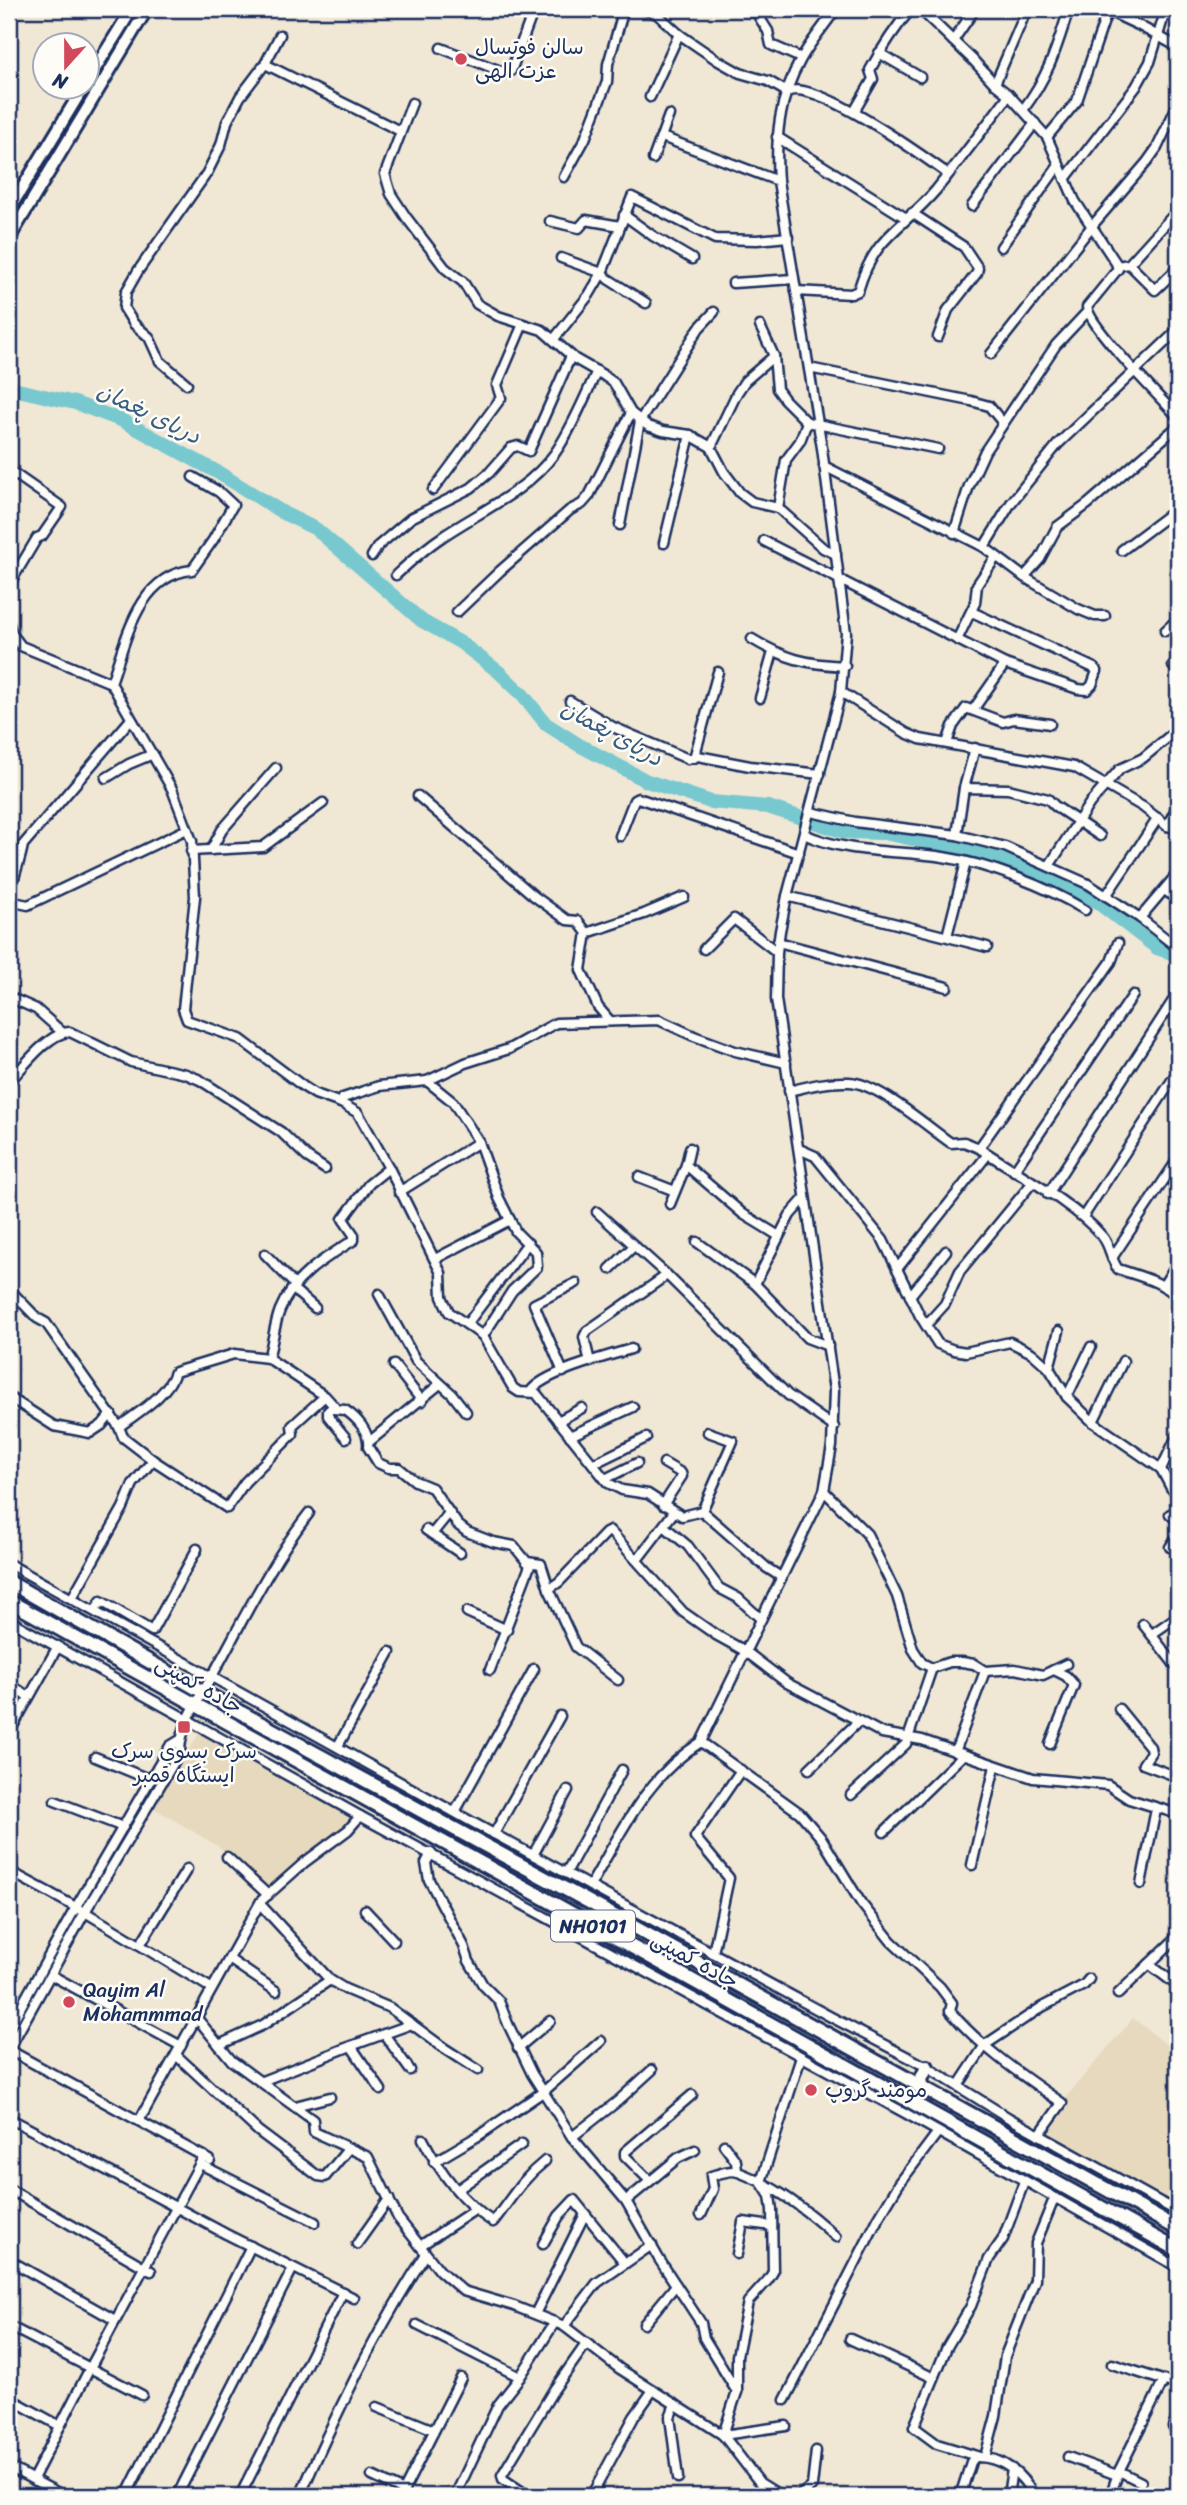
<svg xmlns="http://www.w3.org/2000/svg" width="1187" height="2505" font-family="Sriracha,'Playpen Sans Arabic',sans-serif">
  <rect width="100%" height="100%" fill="#f0e7d5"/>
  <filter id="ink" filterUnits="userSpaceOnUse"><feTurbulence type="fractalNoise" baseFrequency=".0143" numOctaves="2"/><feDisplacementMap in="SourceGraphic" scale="14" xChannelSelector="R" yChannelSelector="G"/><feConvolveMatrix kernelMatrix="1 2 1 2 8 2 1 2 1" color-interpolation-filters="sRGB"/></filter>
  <g filter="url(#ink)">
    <!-- built -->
    <g fill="#e6d9be">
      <polygon points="200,1732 364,1819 268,1891 219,1847 154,1808"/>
      <polygon points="1133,2018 1178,2054 1178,2203 1138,2182 1033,2136"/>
    </g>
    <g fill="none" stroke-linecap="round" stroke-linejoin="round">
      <!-- river -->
      <polyline stroke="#77c8cf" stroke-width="14" points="9,388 75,403 123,421 219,473 285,514 316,529 422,621 461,643 499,672 523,695 546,724 579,745 647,781 711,802 768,807 845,832 884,833 985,854 1033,872 1097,902 1157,948 1178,955"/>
      <defs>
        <g id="minor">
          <path d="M 644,9 L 657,14 L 679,34 L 717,60 L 740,73 L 768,81 L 787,92 C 813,77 923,156 948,174"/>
          <polyline points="754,9 768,31 771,45 801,58"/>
          <path d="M 920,9 L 973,60 L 995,84 L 1009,95 L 1047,137 L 1075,201 L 1116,263 L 1118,269 L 1087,307 C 1090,328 1160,397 1178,417"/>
          <polyline points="1081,9 1105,17"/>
          <polyline points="1108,11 1138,25 1178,47"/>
          <polyline points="953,41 975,9"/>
          <polyline points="441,48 506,73 511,71 534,9"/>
          <polyline points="879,53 920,77"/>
          <polyline points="265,64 400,131"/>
          <polyline points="995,84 1027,9"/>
          <polyline points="650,97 679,34"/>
          <polyline points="412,103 385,174 391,194 406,217 445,268 463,282 477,304 498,316 542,330 575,359 603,375 614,383 631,413 648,426 663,431 690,435 711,447 724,472 740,493 752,502 778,508 823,548 836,554"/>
          <path d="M 1023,110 C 1049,75 1056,50 1069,9"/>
          <path d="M 854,112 L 873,79 L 870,70 C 882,48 895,28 911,9"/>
          <polyline points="662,137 778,181"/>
          <polyline points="777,137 906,218"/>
          <polyline points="1047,137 1077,101 1108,9"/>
          <polyline points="653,159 669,115"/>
          <polyline points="564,177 585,139 607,82 608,64 624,9"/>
          <polyline points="1065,179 1136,87 1150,62 1166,9"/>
          <polyline points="972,206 1035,123"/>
          <polyline points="912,213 964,247 978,268 977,273 948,310 938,337"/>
          <polyline points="624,215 653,236 692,259"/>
          <polyline points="550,221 579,228 586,220 620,226"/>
          <polyline points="1001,247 1059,165"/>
          <polyline points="561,258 602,273 608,279 646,303"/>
          <polyline points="1129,264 1155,290 1178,268"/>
          <polyline points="1117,266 1129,264 1178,210"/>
          <polyline points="733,283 794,279"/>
          <path d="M 796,291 L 851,294 L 858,291 C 875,234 902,230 936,190 C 961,159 985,127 1009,95"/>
          <polyline points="760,326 774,356 777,389 785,400 807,422 938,449"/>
          <polyline points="554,339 589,295 602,273 632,197 715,239 757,240 788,237"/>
          <polyline points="991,354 1092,226 1147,162 1157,148 1178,104"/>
          <polyline points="809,368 971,401 989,406 1003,423"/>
          <polyline points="187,384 160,361 149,337 134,324 124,308 126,292 138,271 207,173 221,145 227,122 240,97 265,64 280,35"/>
          <polyline points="711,447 737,393 745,381 774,356"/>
          <polyline points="824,466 984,547 1024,577 1078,609 1095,616 1105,616"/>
          <polyline points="9,470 62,507 42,536 37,538 9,585"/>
          <polyline points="433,490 501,398 497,385 523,324"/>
          <polyline points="778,508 786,460 800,441 807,422"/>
          <polyline points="620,525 640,421 699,328 714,312"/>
          <polyline points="954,533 969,486 985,451 1056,345 1088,311"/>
          <polyline points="764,541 1005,664 1078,689 1087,690 1092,685 1097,671 1094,668 972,612"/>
          <polyline points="664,543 690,435"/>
          <polyline points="984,547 1011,503 1058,444 1178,330"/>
          <polyline points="1122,550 1178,508"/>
          <polyline points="372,556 378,546 411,518 471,488 489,473 511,448 518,446 529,451 571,356"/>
          <path d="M 396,575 C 410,562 425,548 442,537 C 480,511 527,492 555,453 C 572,429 584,398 597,371"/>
          <polyline points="1024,577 1040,559 1057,527 1088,504 1178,426"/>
          <polyline points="457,612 500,571 570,510 582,504 589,496 631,413"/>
          <polyline points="9,624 12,634 21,646 111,683 172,789 192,841 195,897 183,1009 187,1020 240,1039 304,1087 315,1094 341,1103"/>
          <polyline points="1165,631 1178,619"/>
          <path d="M 752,639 C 785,659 806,664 845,666"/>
          <polyline points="957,640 975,603 977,585 996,557"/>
          <polyline points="1173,666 1178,663"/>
          <path d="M 111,683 C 126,641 138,575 192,570 L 213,540 L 233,505 L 219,492 L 193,477"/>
          <polyline points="841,692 906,733 920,739 1074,767 1143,807 1167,826 1178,828"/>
          <polyline points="760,698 773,652"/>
          <polyline points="570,701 613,727 688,759 698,756 750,766 820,774"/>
          <polyline points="973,710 1005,664"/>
          <polyline points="947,743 953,726 966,708 1003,722 1014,719 1050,724"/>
          <polyline points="694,758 718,672"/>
          <polyline points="106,778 129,764 153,754"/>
          <polyline points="964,788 1008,789 1048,799 1055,806 1100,836"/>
          <polyline points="418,796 534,896 567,920 578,921 587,933 581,970 598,1007 610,1021"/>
          <polyline points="811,812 855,822 957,835 1005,847 1088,884 1140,918 1178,948"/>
          <polyline points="1167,826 1178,805"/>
          <path d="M 804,834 C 847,854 897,850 943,857 C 988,864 1046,886 1085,910"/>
          <polyline points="957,835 964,788 975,748"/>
          <polyline points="620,836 634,800 638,798 799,853"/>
          <polyline points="211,850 222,830 276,768"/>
          <polyline points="191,851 263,847 323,803"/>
          <polyline points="1049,866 1090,803 1120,769 1143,758 1178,729"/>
          <polyline points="1164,890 1178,899"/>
          <polyline points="787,896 987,947"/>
          <polyline points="1106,896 1158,818"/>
          <path d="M 9,901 C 11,881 20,864 23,845 L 131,719"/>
          <polyline points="9,901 28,905 187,829"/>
          <polyline points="1140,918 1178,873"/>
          <polyline points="587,933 644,914 684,897"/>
          <polyline points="947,936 966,862"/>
          <polyline points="778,942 947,987"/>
          <polyline points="704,949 734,919 777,952"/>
          <polyline points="9,997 36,1009 62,1032"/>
          <polyline points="427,1081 453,1102 479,1142 499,1198 516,1232 536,1252 537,1267 512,1291 483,1336"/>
          <path d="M 9,1082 C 23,1067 49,1032 70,1032 L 131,1062 L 186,1074 L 200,1080 L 281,1132 L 307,1157 L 325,1169"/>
          <path d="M 789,1091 C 809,1086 828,1081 849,1082 C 878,1083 925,1125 951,1143 L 964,1142 L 979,1148 C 1015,1172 1074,1203 1102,1236 C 1111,1246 1110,1259 1118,1269 C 1138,1276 1165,1282 1178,1298"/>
          <polyline points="979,1148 1111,962 1118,943"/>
          <polyline points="799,1149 815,1156 883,1240 920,1316 938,1344 954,1350 966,1352 1010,1342 1032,1353 1049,1368 1067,1397 1093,1422 1161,1469 1171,1488 1178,1492"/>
          <polyline points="686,1165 743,1214 779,1236"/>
          <polyline points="389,1168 441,1273 442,1297 449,1312 483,1336 513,1388 519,1392 536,1393 608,1483 622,1490 648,1494 682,1516 702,1511 733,1441 708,1432"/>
          <polyline points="1014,1171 1133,995"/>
          <polyline points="639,1177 675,1191"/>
          <polyline points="399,1192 479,1142"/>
          <polyline points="1048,1194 1178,993"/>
          <polyline points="670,1204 686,1165 690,1148"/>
          <polyline points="597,1212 667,1275 788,1395 834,1427"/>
          <polyline points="1083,1217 1178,1071"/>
          <polyline points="697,1242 755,1284 807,1338 828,1346"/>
          <polyline points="265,1254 295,1285"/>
          <polyline points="1112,1258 1178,1159"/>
          <polyline points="435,1259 510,1220"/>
          <polyline points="610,1269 634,1246"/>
          <polyline points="897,1269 988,1154"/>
          <polyline points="755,1284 790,1215 804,1199"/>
          <polyline points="1163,1286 1178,1262"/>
          <polyline points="9,1289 37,1318 46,1323 119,1427"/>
          <polyline points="293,1289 315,1308"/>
          <polyline points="379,1294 416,1361 452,1394 466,1412"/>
          <polyline points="910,1296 946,1251"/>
          <polyline points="467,1324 528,1243"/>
          <polyline points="926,1325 945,1304 960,1271 1032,1183"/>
          <path d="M 268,1358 C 273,1343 274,1325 280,1310 C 293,1277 325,1258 354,1240 L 354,1235 L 343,1219 L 369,1184 L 389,1168 L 358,1113 L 341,1103 L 343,1098 L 379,1086 L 427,1081 L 465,1063 L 509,1049 L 556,1023 L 659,1020 L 694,1036 L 735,1051 L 786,1063"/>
          <polyline points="590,1362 584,1337 587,1331 667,1275"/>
          <polyline points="394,1365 422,1401"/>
          <polyline points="1049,1368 1059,1331"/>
          <polyline points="563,1372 534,1304 576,1283"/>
          <path d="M 531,1391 C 543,1373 608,1356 631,1349"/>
          <path d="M 325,1396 L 292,1426 L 293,1434 L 245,1482 L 227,1508 L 153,1460 L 123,1437 L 119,1427 C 138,1412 167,1396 175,1372 L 234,1354 L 268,1358 L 325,1396 L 334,1406 L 328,1411 L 328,1416 L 346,1438"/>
          <polyline points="9,1397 54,1426 90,1433 102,1425 111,1414"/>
          <polyline points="1067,1397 1091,1347"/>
          <path d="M 333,1409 L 345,1410 C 357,1418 370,1432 368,1447 L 378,1463 L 389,1468 L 399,1468 L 415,1481 L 432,1488 L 458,1525 L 467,1532 L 493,1542 L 514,1546 L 527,1562 L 541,1564 L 549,1589 L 576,1647 L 618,1680"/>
          <polyline points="558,1421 582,1408"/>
          <polyline points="1093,1422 1123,1361"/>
          <polyline points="570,1436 633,1407"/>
          <polyline points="369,1442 440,1384"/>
          <polyline points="593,1464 646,1438"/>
          <polyline points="1161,1469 1178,1434"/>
          <polyline points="605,1479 637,1463"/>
          <polyline points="824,1491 867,1534 897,1596 913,1649 922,1663 932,1668 950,1662 962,1662 974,1664 985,1671 1015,1669 1043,1675 1066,1664"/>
          <polyline points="663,1505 682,1476 681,1473 664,1463"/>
          <polyline points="702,1511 767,1568 781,1577"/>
          <polyline points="1170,1514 1178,1521"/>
          <polyline points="664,1526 688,1546 719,1588 738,1598 761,1619"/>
          <polyline points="426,1530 460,1553"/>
          <polyline points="432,1534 449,1513"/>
          <polyline points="1170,1547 1178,1535"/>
          <polyline points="637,1560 674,1512"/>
          <polyline points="9,1564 470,1821 831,2017 927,2067 1009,2118 1178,2212"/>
          <polyline points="1178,1580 1178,1593"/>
          <polyline points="549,1589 559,1582 606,1533 610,1531 683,1612 716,1635 745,1651 787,1683 882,1733 922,1740 1033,1778 1108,1785 1129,1799 1178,1814"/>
          <polyline points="72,1598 123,1508 133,1484 153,1460"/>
          <polyline points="95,1611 101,1601 152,1631 197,1549"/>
          <polyline points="467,1612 507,1630"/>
          <polyline points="9,1620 360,1816 905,2113 1178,2267"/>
          <polyline points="1143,1624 1175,1665"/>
          <polyline points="1152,1634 1178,1616"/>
          <polyline points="490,1670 531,1563"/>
          <polyline points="9,1684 29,1697"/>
          <polyline points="1119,1709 1150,1747 1151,1752 1143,1764 1178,1777"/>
          <polyline points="9,1733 58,1646"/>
          <path d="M 701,1742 L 800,1813 L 822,1839 L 861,1903 L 891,1941 L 940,1987 L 952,2003 L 950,2011 C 981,2048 1023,2076 1062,2103 L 1039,2135"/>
          <polyline points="1050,1744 1074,1685 1066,1676 1054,1670"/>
          <polyline points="338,1746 390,1652"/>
          <polyline points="955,1752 985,1671"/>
          <polyline points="95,1757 151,1780"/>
          <polyline points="809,1769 859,1721"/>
          <polyline points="851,1795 906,1744 932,1668"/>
          <polyline points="55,1801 123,1827"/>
          <polyline points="455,1812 534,1669"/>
          <polyline points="884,1832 963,1755"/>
          <polyline points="494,1834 560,1716"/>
          <polyline points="431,1853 426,1863 429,1880 464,1946 469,1961 483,1985 499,2001 508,2024 532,2074 572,2137 626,2201 659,2259 701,2323 704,2338 737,2392"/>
          <polyline points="533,1855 568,1790"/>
          <polyline points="227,1857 268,1895"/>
          <polyline points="972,1865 995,1766"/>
          <polyline points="9,1871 85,1912 211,1988"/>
          <polyline points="566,1873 622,1770"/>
          <polyline points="1141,1884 1156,1809"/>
          <path d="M 590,1886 C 622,1831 646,1777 701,1742 L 824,1491 L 832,1446 L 834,1390 L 776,999 L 777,952 L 780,931 L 787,896 L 841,692 L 846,633 L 822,448 L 778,181 C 775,137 779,98 801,59 C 811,41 825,25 836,9"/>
          <polyline points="260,1904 330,1980 345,1989 390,2008 444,2048 478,2070"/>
          <polyline points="365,1910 394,1941"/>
          <polyline points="140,1945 187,1869"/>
          <polyline points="713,1953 729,1878 695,1837 741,1770"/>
          <polyline points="229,1959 276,1991"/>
          <polyline points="1149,1964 1178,1986"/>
          <polyline points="51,1975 181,2046"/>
          <polyline points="1118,1994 1173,1941 1178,1934"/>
          <polyline points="196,2017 232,2061 313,2120 314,2132 368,2157 398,2218 440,2271 463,2291 514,2306 564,2326 620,2369 723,2435 760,2483 781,2496"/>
          <polyline points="9,2028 76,1907 170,1746 180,1740"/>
          <polyline points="384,2034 410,2070"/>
          <polyline points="219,2045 263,2025 330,1980"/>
          <polyline points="351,2046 381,2090"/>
          <polyline points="518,2048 550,2021"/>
          <path d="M 9,2049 L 85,1912 L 180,1752 C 180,1723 203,1694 216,1669 C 245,1616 272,1561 309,1513"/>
          <polyline points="9,2050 210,2160"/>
          <polyline points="176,2055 258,2131 318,2176 325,2177 349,2148"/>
          <polyline points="262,2081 351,2046 412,2024"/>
          <polyline points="958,2086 985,2045 1042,2007 1084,1985 1089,1979"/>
          <polyline points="295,2106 330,2097"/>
          <polyline points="9,2118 226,2234 354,2298"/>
          <polyline points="139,2121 261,1901 305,1862 348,1830 360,1816"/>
          <polyline points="572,2137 618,2101 652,2070"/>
          <path d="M 423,2139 C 439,2171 463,2203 493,2222 C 511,2199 521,2180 545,2161"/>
          <polyline points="724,2145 736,2161 737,2171"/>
          <polyline points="434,2162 478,2136 543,2092 601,2041"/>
          <polyline points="200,2164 315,2222"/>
          <polyline points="650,2181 625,2156 625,2152 692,2095"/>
          <polyline points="761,2182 801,2057"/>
          <polyline points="9,2189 151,2271"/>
          <polyline points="457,2190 522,2144"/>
          <polyline points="626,2201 678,2158 695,2150"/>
          <path d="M 701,2215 L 713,2189 L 711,2176 C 718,2174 731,2169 738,2172 C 774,2185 808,2211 836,2237"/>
          <polyline points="357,2244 389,2199"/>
          <polyline points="543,2244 559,2216 574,2200 624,2262"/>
          <polyline points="420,2246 476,2209"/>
          <polyline points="737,2254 743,2222 772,2226"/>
          <polyline points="9,2260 115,2320"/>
          <polyline points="535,2314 585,2214"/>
          <polyline points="644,2324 676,2285"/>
          <polyline points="417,2325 520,2377"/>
          <polyline points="9,2326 142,2395"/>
          <polyline points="564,2326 597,2283 652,2245"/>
          <polyline points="850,2339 934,2378"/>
          <polyline points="1112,2364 1178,2385"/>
          <polyline points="9,2398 60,2426"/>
          <polyline points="785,2400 879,2217 899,2184 938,2132"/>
          <polyline points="675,2404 670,2417 678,2478"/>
          <polyline points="377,2407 434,2430"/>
          <polyline points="1173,2427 1178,2416"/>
          <polyline points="723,2435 737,2392 737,2356 748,2302 768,2280 773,2272 772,2210 770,2196 761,2182"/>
          <polyline points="723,2435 786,2426"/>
          <polyline points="980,2457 937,2444 914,2427 947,2347 971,2306 989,2259 1003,2239 1024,2182"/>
          <polyline points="985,2457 996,2416 1005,2356 1035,2280 1036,2243 1054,2199"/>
          <polyline points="1068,2457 1117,2475"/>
          <polyline points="9,2467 64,2496"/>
          <polyline points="1119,2471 1141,2482"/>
          <polyline points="372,2476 404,2491"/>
          <polyline points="33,2479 90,2368 204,2156"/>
          <polyline points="126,2496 251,2246"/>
          <polyline points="177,2496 293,2268"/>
          <polyline points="240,2496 343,2292"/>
          <path d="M 300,2496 C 336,2413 376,2330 426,2254"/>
          <polyline points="401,2496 461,2378"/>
          <polyline points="455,2496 498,2405 520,2377 555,2322"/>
          <polyline points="537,2496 524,2493 503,2479 502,2475 553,2391 586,2344"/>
          <polyline points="589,2496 595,2489 634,2417 653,2390"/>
          <polyline points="799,2496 812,2486 816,2451"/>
          <path d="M 960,2496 L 971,2462 L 975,2457 C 1002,2456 1022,2474 1034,2496"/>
          <polyline points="1008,2496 1012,2469"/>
          <polyline points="1110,2496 1119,2471 1164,2380"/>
        </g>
        <g id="major">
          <polyline points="88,80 132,9"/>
          <polyline points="9,210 83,88"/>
          <polyline points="9,239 147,9"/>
        </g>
        <g id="highway">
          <polyline points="9,1582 203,1692 589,1902 1178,2229"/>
          <polyline points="9,1601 1178,2250"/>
          <polyline points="918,2086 927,2067"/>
        </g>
      </defs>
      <!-- minor casing -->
      <use href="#minor" stroke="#1b2f5e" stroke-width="13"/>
      <!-- major casing -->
      <use href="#major" stroke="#1b2f5e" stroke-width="16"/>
      <!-- highway casing -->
      <use href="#highway" stroke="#1b2f5e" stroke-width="18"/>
      <!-- minor -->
      <use href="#minor" stroke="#fdfcf7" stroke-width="8"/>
      <!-- major -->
      <use href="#major" stroke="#fdfcf7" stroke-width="10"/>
      <!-- highway -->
      <use href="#highway" stroke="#fdfcf7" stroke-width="12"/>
    </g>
  </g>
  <!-- markers -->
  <g fill="#d1495b" stroke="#fdfcf7" stroke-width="2.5">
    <circle cx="461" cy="59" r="7"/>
    <rect x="177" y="1720" width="14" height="14" rx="3.5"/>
    <circle cx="69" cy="2002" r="7"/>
    <circle cx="811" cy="2090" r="7"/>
  </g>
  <g text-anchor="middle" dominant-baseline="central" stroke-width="5" stroke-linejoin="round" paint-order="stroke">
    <!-- shield labels -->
    <rect fill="#fdfcf7" stroke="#5f6c8c" stroke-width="2" x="551" y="1910.5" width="84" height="31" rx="5"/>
    <g font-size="19" font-weight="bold" fill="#1b2f5e">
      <text x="593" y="1926">NH0101</text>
    </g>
    <!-- poi labels -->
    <g font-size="21" fill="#1b2f5e" stroke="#fdfcf7" text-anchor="start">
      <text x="475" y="47">سالن فوتسال<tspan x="475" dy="24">عزت الهی</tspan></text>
      <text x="184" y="1751" text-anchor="middle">سرک بسوی سرک<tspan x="184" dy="24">ایستگاه قمبر</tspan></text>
      <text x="83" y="1990">Qayim Al<tspan x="83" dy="24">Mohammmad</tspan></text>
      <text x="825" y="2090">مومند گروپ</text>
    </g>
    <!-- street labels -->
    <g font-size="21" fill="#1b2f5e" stroke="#fdfcf7">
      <text transform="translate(199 1685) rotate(30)">جاده کمپنی</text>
      <text transform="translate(695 1960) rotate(29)">جاده کمپنی</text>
    </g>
    <!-- water labels -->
    <g font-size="23" font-style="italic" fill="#375d80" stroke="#fdfcf7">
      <text transform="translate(149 413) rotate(26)">دریای پغمان</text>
      <text transform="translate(612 733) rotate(29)">دریای پغمان</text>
    </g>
  </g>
  <!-- margin -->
  <rect width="1187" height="2505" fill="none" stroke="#fdfcf7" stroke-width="35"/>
  <rect x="18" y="18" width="1152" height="2470" fill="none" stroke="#1b2f5e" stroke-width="2.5" filter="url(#ink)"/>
  <!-- north arrow -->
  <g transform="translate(66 66) rotate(201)"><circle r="33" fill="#fdfcf7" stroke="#a3aaba" stroke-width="2"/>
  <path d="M0-5L12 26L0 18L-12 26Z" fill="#d1495b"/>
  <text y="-10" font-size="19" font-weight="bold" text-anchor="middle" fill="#1b2f5e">N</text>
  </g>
</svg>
